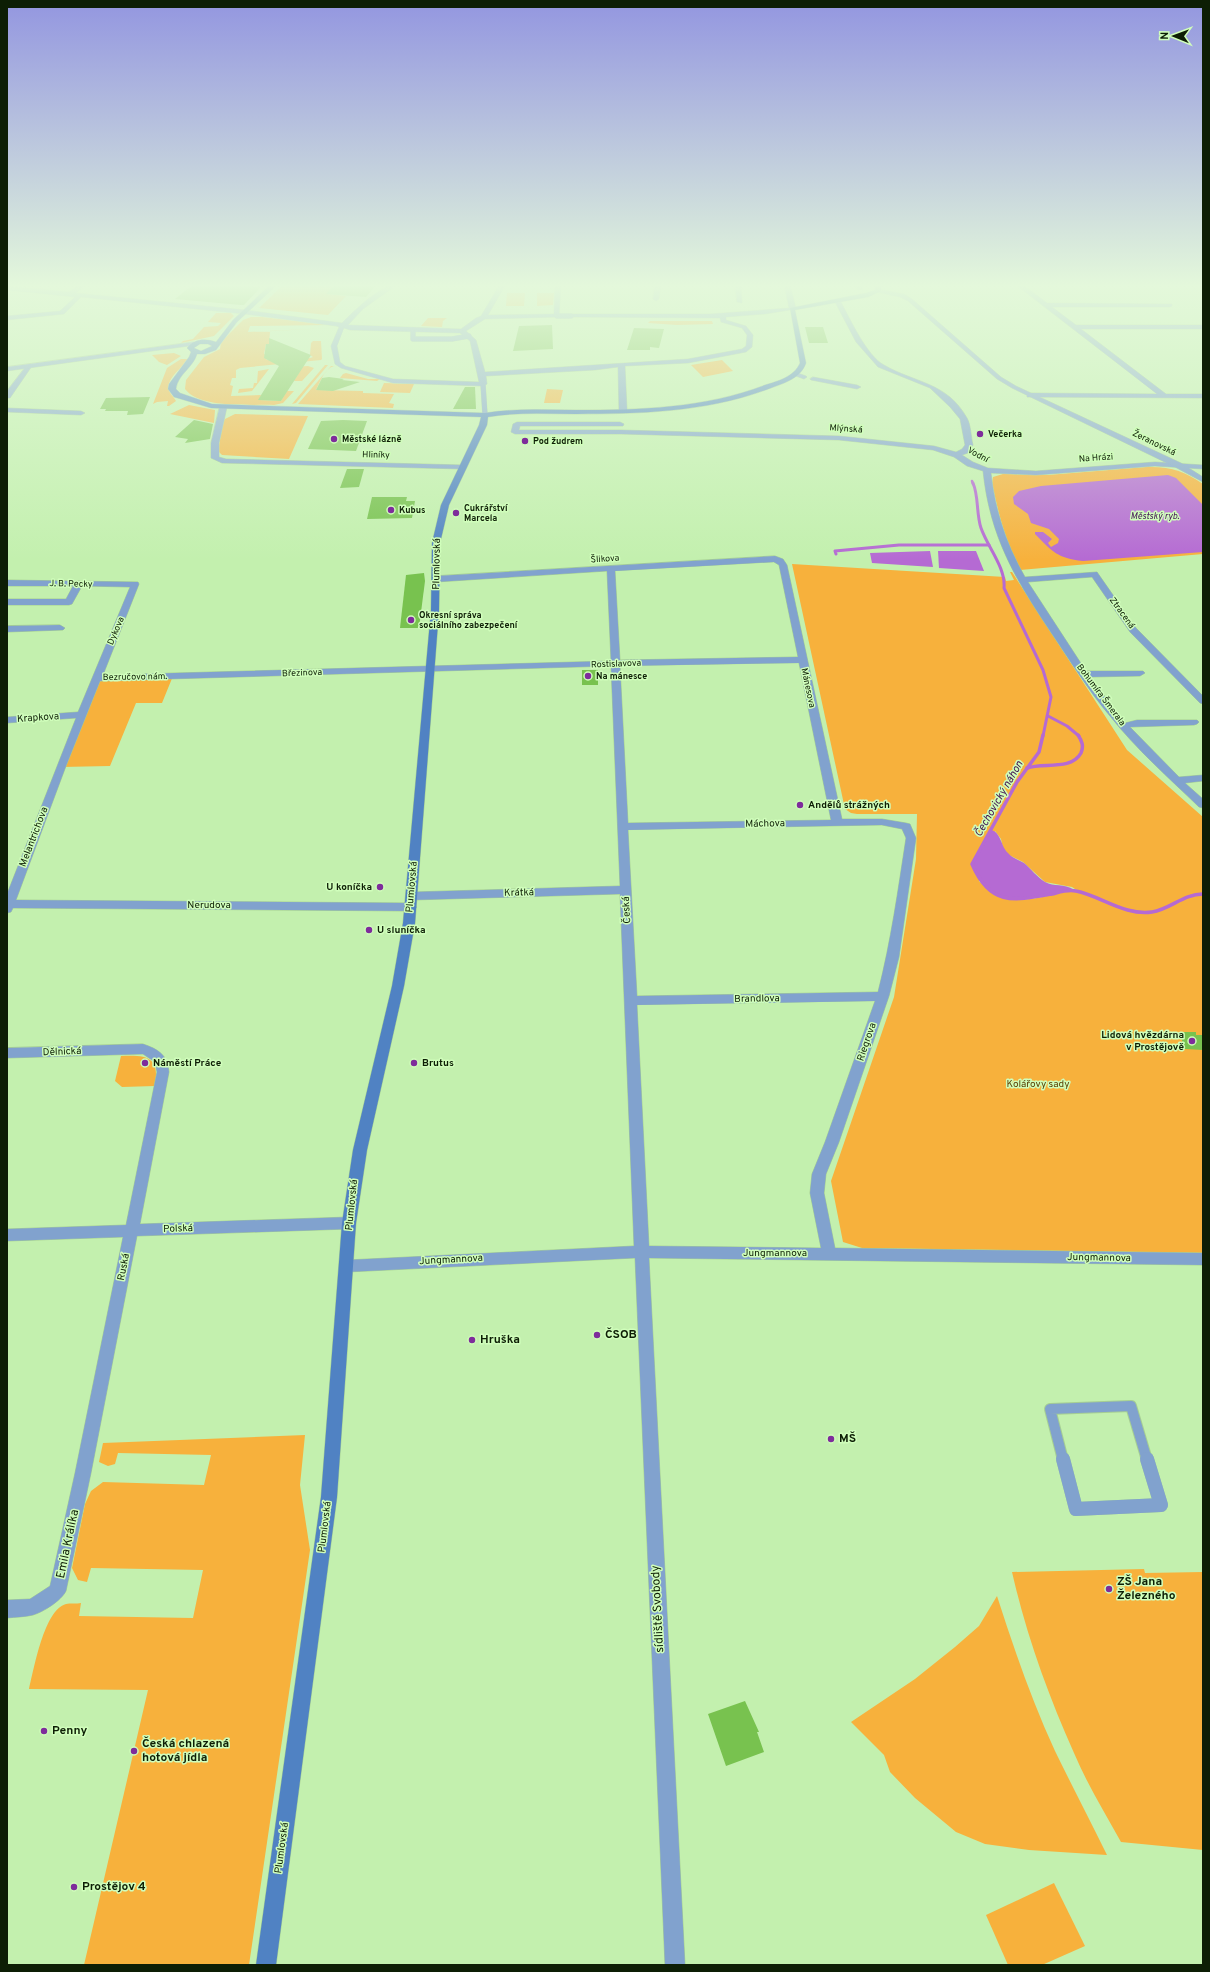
<svg xmlns="http://www.w3.org/2000/svg" width="1210" height="1972" font-family="Overpass,sans-serif">
  <rect width="100%" height="100%" fill="#c3f0ae"/>
  <!-- green -->
  <g fill="#f7b13c" fill-rule="evenodd">
    <polygon points="284,284 335,284 327,294 346,296 328,315 259,308"/>
    <polygon points="507,293 525,293 524,306 506,306"/>
    <polygon points="537,293 554,293 553,305 537,306"/>
    <polygon points="216,313 231,313 234,316 214,336 181,343 183,341 193,339 204,327 218,326 221,323 208,322"/>
    <path d="M 262,317 L 332,325 L 250,326 L 248,332 L 329,328 L 254,332 L 270,332 L 269,344 L 266,344 L 264,354 L 268,354 L 266,359 L 267,360 L 306,357 L 310,358 L 313,357 L 310,355 L 311,343 L 313,341 L 321,341 L 322,359 L 321,360 L 240,368 L 236,370 L 236,378 L 232,378 L 230,385 L 233,386 L 231,396 L 261,395 L 259,400 L 281,401 L 287,391 L 294,391 L 283,403 L 274,405 C 251,404 200,409 185,389 L 186,380 L 204,357 L 220,349 L 221,342 L 243,320 L 251,317 Z"/>
    <polygon points="428,318 447,318 443,321 442,327 421,326"/>
    <polygon points="650,321 712,321 713,324 677,325 648,323"/>
    <polygon points="174,353 181,356 167,365 159,362 152,355"/>
    <path d="M 181,359 L 189,359 C 183,367 166,378 169,390 C 170,394 174,397 176,401 L 169,406 L 167,406 L 168,401 L 157,402 L 153,404 L 167,368 Z"/>
    <polygon points="722,360 733,371 703,377 691,365"/>
    <polygon points="325,365 328,365 296,403 292,404"/>
    <polygon points="308,366 314,368 302,381 294,381 300,371 280,368"/>
    <path d="M 331,366 L 334,366 C 324,369 320,382 316,390 L 363,391 L 363,393 L 394,394 L 389,403 L 394,404 L 393,408 L 298,404 Z"/>
    <polygon points="269,369 252,391 238,393 239,389 253,388 254,383 257,383 258,371"/>
    <polygon points="346,373 368,379 380,379 377,381 340,378 343,374"/>
    <polygon points="384,383 414,384 410,393 380,392"/>
    <polygon points="547,389 563,390 560,403 544,403"/>
    <polygon points="189,405 215,410 214,423 170,414"/>
    <polygon points="235,414 308,416 289,459 222,455 218,451 223,422 225,419"/>
    <path d="M 1146,467 C 1169,466 1185,471 1203,484 L 1203,554 L 1020,570 C 1005,539 999,516 992,483 L 993,477 L 1003,474 L 1048,475 Z"/>
    <path d="M 792,564 L 1005,577 L 1006,581 L 1014,580 L 1010,572 L 1012,572 L 1127,750 L 1203,817 L 1203,1253 L 862,1248 L 843,1242 L 831,1181 L 894,997 L 916,859 L 917,814 L 857,814 L 851,813 L 845,809 ZM 995,831 L 1001,839 L 1003,848 L 1009,855 L 1023,862 L 1045,882 L 1072,887 L 1078,891 L 1074,890 C 1039,896 1006,913 979,881 Z"/>
    <polygon points="173,676 162,703 136,703 110,766 61,767 96,678"/>
    <path d="M 121,1056 C 146,1055 160,1056 155,1086 L 122,1087 L 115,1081 Z"/>
    <path d="M 305,1435 L 300,1485 L 310,1550 L 249,1965 L 84,1965 L 148,1690 L 29,1689 C 34,1669 44,1610 66,1604 C 70,1603 77,1604 81,1603 L 79,1616 L 193,1618 L 203,1570 L 91,1568 L 87,1582 L 78,1580 L 72,1568 L 85,1504 L 91,1491 L 103,1482 L 204,1485 L 211,1455 L 118,1453 L 115,1464 L 108,1466 L 99,1462 L 103,1443 Z"/>
    <path d="M 1144,1569 L 1145,1573 L 1203,1572 L 1203,1850 L 1121,1842 C 1105,1813 1087,1784 1074,1753 C 1048,1695 1026,1634 1012,1572 Z"/>
    <path d="M 997,1596 C 1014,1649 1032,1701 1055,1751 C 1072,1786 1090,1820 1107,1855 L 1029,1850 L 985,1844 L 956,1832 L 915,1798 L 890,1772 L 884,1755 L 851,1722 L 915,1679 L 955,1647 L 979,1626 Z"/>
    <polygon points="1054,1883 1085,1946 1042,1965 1008,1965 986,1915"/>
  </g>
  <!-- water -->
  <g fill="#b56ad3">
    <path d="M 1168,475 L 1176,478 L 1203,505 L 1203,552 L 1083,561 C 1057,558 1053,552 1035,534 L 1035,532 L 1043,532 L 1052,539 L 1048,543 L 1051,547 L 1058,543 L 1059,539 L 1049,529 L 1031,523 L 1028,514 L 1014,504 L 1013,497 L 1019,491 L 1041,486 Z"/>
    <polygon points="930,551 933,567 872,563 870,553"/>
    <polygon points="938,551 976,551 984,571 939,568"/>
    <path d="M 991,830 C 1001,832 1001,847 1008,853 C 1012,858 1019,860 1024,863 C 1031,869 1037,877 1045,882 C 1054,887 1064,883 1074,890 C 1034,897 989,917 972,864 Z"/>
  </g>
  <g fill="none" stroke-linecap="round" stroke-linejoin="round">
    <!-- stream-far2 -->
    <polyline stroke="#b56ad3" stroke-width="2.5" points="972,481 973,484"/>
    <!-- stream-far1 -->
    <g stroke="#b56ad3" stroke-width="3">
      <path d="M 973,483 C 979,497 976,513 981,528 C 988,548 1006,568 1004,588 L 1043,670 L 1051,697 L 1043,736"/>
      <polyline points="836,554 835,551 899,545 989,545"/>
      <polyline points="1048,716 1067,726 1079,736"/>
    </g>
    <!-- stream -->
    <g stroke="#b56ad3" stroke-width="3.5">
      <path d="M 1043,735 L 1039,752 L 1017,782 L 972,864 C 990,906 1013,901 1052,894 C 1060,892 1068,889 1076,891 C 1101,896 1125,916 1152,912 C 1171,909 1183,894 1203,894"/>
      <path d="M 1027,768 C 1043,762 1071,771 1081,753 C 1084,746 1082,741 1078,735"/>
    </g>
  </g>
  <!-- building -->
  <g fill="#78c24f">
    <polygon points="194,284 215,284 261,287 244,305 241,305 175,299"/>
    <polygon points="335,284 377,284 366,297 326,294"/>
    <polygon points="552,325 553,349 513,351 519,326"/>
    <polygon points="805,327 823,327 828,343 809,343"/>
    <polygon points="634,328 664,329 659,348 650,347 650,350 627,350"/>
    <polygon points="269,338 311,355 281,401 258,400 279,366 264,358 266,344 269,344"/>
    <polygon points="329,377 344,379 342,380 360,382 333,391 316,390 322,378"/>
    <polygon points="465,387 475,387 476,409 453,409"/>
    <polygon points="150,397 143,414 127,415 128,411 105,411 106,409 100,409 106,398"/>
    <polygon points="194,420 213,424 210,439 185,443 188,439 175,437"/>
    <polygon points="343,420 367,421 356,451 308,449 321,421"/>
    <polygon points="347,469 364,469 359,487 340,488"/>
    <polygon points="372,497 407,497 406,501 415,501 412,518 367,519"/>
    <polygon points="424,573 425,581 419,628 400,628 406,575"/>
    <rect x="582" y="670" width="16" height="15"/>
    <polygon points="1179,1032 1196,1032 1196,1035 1203,1035 1203,1050 1185,1049"/>
    <polygon points="745,1701 759,1732 757,1732 764,1752 726,1766 708,1714"/>
  </g>
  <g fill="none" stroke-linecap="round" stroke-linejoin="round">
    <defs>
      <g id="pedestrian-far2">
        <polyline points="557,316 571,316"/>
        <polyline points="413,330 413,339 452,339 469,336"/>
        <polyline points="483,384 485,415"/>
      </g>
      <polyline id="pedestrian-far1" points="1063,1460 1050,1409 1131,1406 1147,1460"/>
      <polyline id="pedestrian" points="1063,1459 1076,1509 1161,1505 1147,1459"/>
      <g id="minor">
        <path d="M 80,284 L 87,284 L 76,293 L 245,310 L 342,323 C 354,311 381,284 398,284 L 363,309 L 348,325 L 461,329 L 476,318 L 481,316 L 500,284 L 506,284 L 488,315 L 554,314 L 555,284 L 561,284 L 559,317 L 485,319 L 466,331 L 476,340 L 485,372 L 688,359 L 742,349 L 746,346 L 747,335 L 742,328 L 721,322 L 720,318 L 569,317 L 568,316 L 571,314 L 710,314 L 789,308 L 784,284 L 790,284 L 796,309 L 765,314 L 726,317 L 726,320 L 746,326 L 753,335 L 752,347 L 746,352 L 688,363 L 625,366 L 627,410 L 623,412 L 619,410 L 618,367 L 595,370 L 486,376 L 487,384 L 483,386 L 393,383 L 341,368 L 335,364 L 331,346 L 339,327 L 336,326 L 245,314 L 81,297 L 64,314 L 7,320 L 7,316 L 60,311 L 75,297 L 7,290 L 7,286 L 69,292 ZM 344,328 L 350,330 L 460,333 L 470,341 L 479,382 L 393,379 L 345,366 L 340,362 L 337,346 Z"/>
        <polygon points="655,284 661,284 659,299 656,301 653,299"/>
        <polygon points="735,284 741,284 742,303 737,302"/>
        <polygon points="854,284 860,284 863,289 858,290"/>
        <polygon points="1015,284 1022,284 1047,303 1172,304 1172,306 1170,307 1052,307 1076,325 1203,325 1203,329 1081,329 1166,394 1203,394 1203,398 1027,397 1027,393 1030,393 1157,394"/>
        <path d="M 838,300 L 841,302 C 850,319 867,356 884,365 C 915,383 947,382 967,418 C 971,425 971,437 973,445 L 968,453 L 962,455 L 973,462 L 988,468 L 1036,471 L 1155,462 L 1203,465 L 1203,469 L 1155,466 L 1036,475 L 991,473 C 995,510 1006,544 1025,577 L 1097,572 L 1136,628 L 1203,696 L 1203,704 L 1200,703 L 1130,632 L 1092,577 L 1028,582 L 1086,671 L 1143,671 L 1145,673 L 1140,676 L 1090,677 L 1125,723 L 1137,720 L 1197,720 L 1199,722 L 1197,724 L 1194,725 L 1130,727 L 1179,777 L 1203,775 L 1203,781 L 1185,783 L 1203,799 L 1203,808 L 1199,807 C 1169,778 1136,749 1110,716 C 1088,690 1071,662 1052,634 C 1016,580 990,538 983,471 L 967,466 L 954,457 L 933,450 L 839,440 L 621,434 L 515,434 L 511,432 L 513,424 L 517,422 L 620,422 L 624,424 L 623,426 L 520,426 L 519,430 L 621,430 L 839,436 L 934,446 L 956,452 L 962,449 L 965,445 L 960,419 L 950,407 L 930,388 L 878,367 L 856,342 L 835,302 Z"/>
        <polygon points="27,365 32,366 10,398 7,398 7,391"/>
        <polygon points="795,372 806,376 807,377 804,379 793,375 792,374"/>
        <polygon points="813,377 857,385 861,387 857,389 811,380 810,379"/>
        <polygon points="220,405 227,407 219,443 219,457 226,459 463,465 467,467 463,469 222,463 211,458 211,443"/>
        <polygon points="7,408 81,411 85,413 81,415 7,412"/>
        <path d="M 775,556 L 783,559 L 787,565 L 842,819 L 882,819 L 906,823 L 910,824 L 916,838 L 899,957 L 889,996 L 839,1142 L 826,1174 L 824,1193 L 835,1248 L 1203,1253 L 1203,1265 L 649,1258 L 685,1965 L 665,1965 L 635,1258 L 347,1272 L 342,1270 L 340,1266 L 342,1262 L 347,1260 L 634,1246 L 620,894 L 412,900 L 406,896 L 412,892 L 620,886 L 611,666 L 100,681 L 66,766 L 16,900 L 411,903 L 417,907 L 411,911 L 13,908 L 11,912 L 7,913 L 7,894 L 76,718 L 7,723 L 7,717 L 78,712 L 130,587 L 82,586 L 72,604 L 69,605 L 7,605 L 7,599 L 66,599 L 73,586 L 7,586 L 7,580 L 138,582 L 139,584 L 103,675 L 611,661 L 607,571 L 436,582 L 432,579 L 436,576 ZM 774,562 L 779,565 L 798,657 L 620,660 L 615,571 ZM 799,663 L 831,820 L 628,823 L 620,666 ZM 882,825 L 902,829 L 906,838 C 898,890 891,941 878,992 L 637,996 L 628,830 ZM 875,1001 L 825,1142 L 812,1174 L 810,1193 L 821,1248 L 649,1246 L 637,1005 Z"/>
        <polygon points="60,625 65,628 63,630 7,632 7,626"/>
        <path d="M 143,1044 C 158,1049 168,1055 169,1072 L 140,1224 L 349,1217 L 354,1219 L 356,1223 L 354,1227 L 349,1229 L 137,1236 L 91,1473 L 66,1591 C 61,1601 43,1612 33,1615 C 25,1617 15,1617 7,1618 L 7,1600 L 30,1599 L 50,1586 L 75,1473 L 123,1237 L 7,1241 L 7,1229 L 126,1225 L 157,1072 L 155,1062 L 143,1054 L 7,1058 L 7,1048 Z"/>
      </g>
      <g id="tertiary">
        <polygon points="878,289 904,294 912,299 1001,377 1016,386 1181,463 1203,477 1203,482 1175,467 1012,388 997,379 908,301 900,297 876,292 875,291"/>
        <polygon points="194,342 197,344 196,345 7,371 7,367"/>
      </g>
      <path id="secondary" d="M 271,284 L 278,284 L 237,322 L 216,350 L 205,354 L 197,354 C 193,368 178,374 176,389 L 180,393 L 212,404 L 485,413 C 515,408 545,410 576,410 C 640,410 705,408 765,385 C 778,381 794,377 800,363 L 790,308 L 866,293 L 875,290 L 875,284 L 881,284 L 881,291 L 868,297 L 795,310 L 806,363 C 801,378 785,383 771,388 C 709,412 642,414 576,414 C 547,414 517,412 488,417 L 487,425 L 449,505 L 440,543 L 439,610 L 415,923 L 404,986 L 367,1150 L 356,1223 L 337,1497 L 276,1965 L 256,1965 L 321,1497 L 342,1223 L 353,1150 L 392,986 L 403,923 L 431,610 L 432,543 L 441,505 L 479,425 L 481,417 L 211,408 L 174,397 L 168,389 L 169,384 L 189,357 L 191,352 L 187,348 C 194,339 205,338 216,342 L 233,320 ZM 200,344 L 208,344 L 212,346 L 201,351 L 194,348 Z"/>
    </defs>
    <!-- pedestrian-far2 casing -->
    <use href="#pedestrian-far2" stroke="#a6ce93" stroke-width="5.5"/>
    <!-- pedestrian-far1 casing -->
    <use href="#pedestrian-far1" stroke="#a6ce93" stroke-width="12"/>
    <!-- pedestrian casing -->
    <use href="#pedestrian" stroke="#a6ce93" stroke-width="14"/>
    <!-- minor casing -->
    <use href="#minor" stroke="#a6ce93" stroke-width="1"/>
    <!-- tertiary casing -->
    <use href="#tertiary" stroke="#a6ce93" stroke-width="1"/>
    <!-- secondary casing -->
    <use href="#secondary" stroke="#a6ce93" stroke-width="1"/>
    <!-- pedestrian-far2 -->
    <use href="#pedestrian-far2" stroke="#81a2ce" stroke-width="5"/>
    <!-- pedestrian-far1 -->
    <use href="#pedestrian-far1" stroke="#81a2ce" stroke-width="10"/>
    <!-- pedestrian -->
    <use href="#pedestrian" stroke="#81a2ce" stroke-width="14"/>
    <!-- minor -->
    <use href="#minor" fill="#81a2ce" fill-rule="evenodd"/>
    <!-- tertiary -->
    <use href="#tertiary" fill="#81a2ce" fill-rule="evenodd"/>
    <!-- secondary -->
    <use href="#secondary" fill="#5082c3" fill-rule="evenodd"/>
  </g>
  <!-- sky -->
  <linearGradient id="sky" x2="0" y2="1"><stop stop-color="#9396e0"/><stop offset="0.51" stop-color="#e4f8db"/><stop offset="1" stop-color="#e4f8db" stop-opacity="0"/></linearGradient>
  <rect width="1210" height="560" fill="url(#sky)"/>
  <!-- markers -->
  <g fill="#7e2c9b" stroke="#d0febb" stroke-width="1.5">
    <circle cx="980" cy="434" r="4"/>
    <circle cx="334" cy="439" r="4"/>
    <circle cx="525" cy="441" r="4"/>
    <circle cx="391" cy="510" r="4"/>
    <circle cx="456" cy="513" r="4"/>
    <circle cx="411" cy="620" r="4"/>
    <circle cx="588" cy="676" r="4"/>
    <circle cx="800" cy="805" r="4"/>
    <circle cx="380" cy="887" r="4"/>
    <circle cx="369" cy="930" r="4"/>
    <circle cx="1192" cy="1041" r="4"/>
    <circle cx="145" cy="1063" r="4"/>
    <circle cx="414" cy="1063" r="4"/>
    <circle cx="597" cy="1335" r="4"/>
    <circle cx="472" cy="1340" r="4"/>
    <circle cx="831" cy="1439" r="4"/>
    <circle cx="1109" cy="1589" r="4"/>
    <circle cx="44" cy="1731" r="4"/>
    <circle cx="134" cy="1751" r="4"/>
    <circle cx="74" cy="1887" r="4"/>
  </g>
  <g text-anchor="middle" dominant-baseline="central" stroke-width="3" stroke-linejoin="round" paint-order="stroke">
    <!-- far-street labels -->
    <g font-size="9" fill="#0d1e05" stroke="#d0febb">
      <text transform="translate(846 429) rotate(4)">Mlýnská</text>
      <text transform="translate(1154 443) rotate(26)">Žeranovská</text>
      <text transform="translate(376 455) rotate(1)">Hliníky</text>
      <text transform="translate(978 455) rotate(29)">Vodní</text>
      <text transform="translate(1096 458) rotate(-4)">Na Hrázi</text>
      <text transform="translate(605 559) rotate(-4)">Šlikova</text>
      <text transform="translate(71 584) rotate(1)">J. B. Pecky</text>
      <text transform="translate(1122 613) rotate(54)">Ztracená</text>
      <text transform="translate(116 631) rotate(-67)">Dykova</text>
      <text transform="translate(616 664) rotate(-2)">Rostislavova</text>
      <text transform="translate(302 673) rotate(-2)">Březinova</text>
      <text transform="translate(135 677) rotate(-1)">Bezručovo nám.</text>
      <text transform="translate(808 688) rotate(78)">Mánesova</text>
      <text transform="translate(1101 695) rotate(53)">Bohumíra Šmerala</text>
    </g>
    <!-- far-poi labels -->
    <g font-size="9" font-weight="bold" fill="#0d1e05" stroke="#d0febb" text-anchor="start">
      <text x="988" y="434">Večerka</text>
      <text x="342" y="439">Městské lázně</text>
      <text x="533" y="441">Pod žudrem</text>
      <text x="464" y="508">Cukrářství<tspan x="464" dy="10">Marcela</tspan></text>
      <text x="399" y="510">Kubus</text>
      <text x="419" y="615">Okresní správa<tspan x="419" dy="10">sociálního zabezpečení</tspan></text>
      <text x="596" y="676">Na mánesce</text>
    </g>
    <!-- far-water labels -->
    <g font-size="9" font-style="italic" fill="#411052" stroke="#d0febb">
      <text x="1155" y="516">Městský ryb.</text>
    </g>
    <!-- street labels -->
    <g font-size="10" fill="#0d1e05" stroke="#d0febb">
      <text transform="translate(437 564) rotate(-89)">Plumlovská</text>
      <text transform="translate(38 718) rotate(-4)">Krapkova</text>
      <text transform="translate(765 824) rotate(-1)">Máchova</text>
      <text transform="translate(34 837) rotate(-69)">Melantrichova</text>
      <text transform="translate(412 887) rotate(-85)">Plumlovská</text>
      <text transform="translate(519 893) rotate(-1)">Krátká</text>
      <text x="209" y="905">Nerudova</text>
      <text transform="translate(627 910) rotate(-93)">Česká</text>
      <text transform="translate(757 999) rotate(-1)">Brandlova</text>
      <text transform="translate(867 1042) rotate(-71)">Riegrova</text>
      <text transform="translate(62 1052) rotate(-2)">Dělnická</text>
      <text transform="translate(352 1205) rotate(-84)">Plumlovská</text>
      <text transform="translate(178 1229) rotate(-2)">Polská</text>
      <text x="775" y="1253">Jungmannova</text>
      <text transform="translate(1099 1258) rotate(1)">Jungmannova</text>
      <text transform="translate(451 1260) rotate(-3)">Jungmannova</text>
      <text transform="translate(124 1267) rotate(-79)">Ruská</text>
      <text transform="translate(325 1527) rotate(-83)">Plumlovská</text>
      <text transform="translate(282 1848) rotate(-82)">Plumlovská</text>
    </g>
    <!-- poi labels -->
    <g font-size="10" font-weight="bold" fill="#0d1e05" stroke="#d0febb" text-anchor="start">
      <text x="808" y="805">Andělů strážných</text>
      <text x="372" y="887" text-anchor="end">U koníčka</text>
      <text x="377" y="930">U sluníčka</text>
      <text x="1184" y="1035" text-anchor="end">Lidová hvězdárna<tspan x="1184" dy="12">v Prostějově</tspan></text>
      <text x="153" y="1063">Náměstí Práce</text>
      <text x="422" y="1063">Brutus</text>
    </g>
    <!-- park labels -->
    <g font-size="10" fill="#5a3c02" stroke="#d0febb">
      <text x="1038" y="1084">Kolářovy sady</text>
    </g>
    <!-- water labels -->
    <g font-size="11" font-style="italic" fill="#411052" stroke="#d0febb">
      <text transform="translate(999 799) rotate(-60)">Čechovický náhon</text>
    </g>
    <!-- near-poi labels -->
    <g font-size="12" font-weight="bold" fill="#0d1e05" stroke="#d0febb" text-anchor="start">
      <text x="605" y="1335">ČSOB</text>
      <text x="480" y="1340">Hruška</text>
      <text x="839" y="1439">MŠ</text>
      <text x="1117" y="1582">ZŠ Jana<tspan x="1117" dy="14">Železného</tspan></text>
      <text x="52" y="1731">Penny</text>
      <text x="142" y="1744">Česká chlazená<tspan x="142" dy="14">hotová jídla</tspan></text>
      <text x="82" y="1887">Prostějov 4</text>
    </g>
    <!-- near-street labels -->
    <g font-size="12" fill="#0d1e05" stroke="#d0febb">
      <text transform="translate(68 1544) rotate(-78)">Emila Králíka</text>
      <text transform="translate(658 1609) rotate(-93)">sídliště Svobody</text>
    </g>
  </g>
  <!-- border -->
  <rect width="1210" height="1972" fill="none" stroke="#0d1e05" stroke-width="16"/>
  <!-- north arrow -->
  <g transform="translate(1174 36) rotate(271)" stroke="#d0febb" stroke-width="3" paint-order="stroke">
  <path d="M0-3L7 15L0 10L-7 15Z" fill="#0d1e05"/>
  <text y="-6" font-size="11" font-weight="bold" text-anchor="middle" fill="#0d1e05">N</text>
  </g>
</svg>
